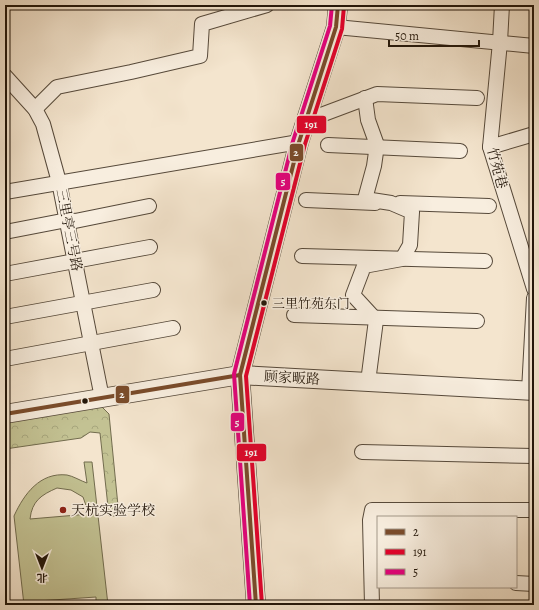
<svg xmlns="http://www.w3.org/2000/svg" width="539" height="610" font-family="Alegreya,'Noto Serif SC',serif">
  <defs>
    <pattern id="forest-crowns" width="20" height="18" patternUnits="userSpaceOnUse"><rect width="20" height="18" fill="#c3c293"/><path d="M2 6a3 3 0 1 1 6 0M12 15a3 3 0 1 1 6 0" fill="none" stroke="#a7a67d"/></pattern>
  </defs>
  <rect width="100%" height="100%" fill="#f4e5ce"/>
  <filter id="stains"><feTurbulence type="fractalNoise" baseFrequency=".005" numOctaves="4"/><feColorMatrix values="0 0 0 0 .2 0 0 0 0 .09 0 0 0 0 .02 0 0 0 .5 -.17"/></filter>
  <radialGradient id="worn" r=".72"><stop offset=".6" stop-color="#630" stop-opacity="0"/><stop offset="1" stop-color="#630" stop-opacity=".3"/></radialGradient>
  <!-- forest -->
  <polygon fill="url(#forest-crowns)" stroke="#726c4e" points="101,406 109,414 119,516 109,516 100,433 90,432 81,438 5,449 5,420"/>
  <!-- pitch -->
  <path fill="#c3c293" stroke="#726c4e" fill-rule="evenodd" d="M 84,462 L 92,462 L 108,605 L 96,605 L 96,597 L 38,601 L 39,605 L 24,605 L 14,516 C 24,494 40,472 67,475 C 73,476 81,481 87,483 ZM 57,488 L 71,490 L 83,497 L 89,514 L 30,519 C 32,501 41,495 57,488 Z"/>
  <g fill="none" stroke-linecap="round" stroke-linejoin="round">
    <defs>
      <g id="minor">
        <polyline points="502,5 500,42 490,147 534,289"/>
        <polyline points="336,27 534,46"/>
        <polyline points="5,76 35,109 43,124 59,182 102,398"/>
        <polyline points="365,98 368,120 377,145 374,166 365,199 391,203 412,212 410,245 402,259 364,266 353,295 376,320 368,382"/>
        <polyline points="35,109 57,87 131,72 200,56 202,24 267,5"/>
        <polyline points="305,121 377,94 477,98"/>
        <polyline points="328,145 460,151"/>
        <polyline points="490,147 534,134"/>
        <polyline points="5,192 299,142"/>
        <polyline points="306,200 375,203"/>
        <polyline points="400,203 489,206"/>
        <polyline points="5,232 67,220 75,221 149,206"/>
        <polyline points="302,256 485,261"/>
        <polyline points="5,274 150,247"/>
        <polyline points="294,315 477,321"/>
        <polyline points="5,317 153,290"/>
        <polyline points="5,359 173,328"/>
        <polyline points="529,391 534,298"/>
        <polyline points="362,452 534,456"/>
        <polyline points="516,583 534,584"/>
        <polyline points="372,605 370,520 372,510 534,510"/>
      </g>
      <g id="tertiary">
        <polyline points="5,414 240,375 534,391"/>
        <polyline points="256,605 240,375 299,142 336,27 338,5"/>
      </g>
    </defs>
    <!-- minor casing -->
    <use href="#minor" stroke="#56493a" stroke-width="16"/>
    <!-- tertiary casing -->
    <use href="#tertiary" stroke="#56493a" stroke-width="20"/>
    <!-- minor -->
    <use href="#minor" stroke="#f8eedf" stroke-width="14"/>
    <!-- tertiary -->
    <use href="#tertiary" stroke="#f8eedf" stroke-width="18"/>
    <defs>
      <g id="bus-1">
        <polyline points="5,414 240,375"/>
        <polyline points="256,605 240,375 299,142 336,27 338,5"/>
      </g>
      <polyline id="bus-2" points="262,605 246,376 305,144 342,29 344,6"/>
      <polyline id="bus-3" points="250,605 234,374 293,141 330,26 332,5"/>
    </defs>
    <!-- bus-1 casing -->
    <use href="#bus-1" stroke="#f8eedf" stroke-width="7"/>
    <!-- bus-2 casing -->
    <use href="#bus-2" stroke="#f8eedf" stroke-width="7"/>
    <!-- bus-3 casing -->
    <use href="#bus-3" stroke="#f8eedf" stroke-width="7"/>
    <!-- bus-1 -->
    <use href="#bus-1" stroke="#7a4b2a" stroke-width="4"/>
    <!-- bus-2 -->
    <use href="#bus-2" stroke="#e4002b" stroke-width="4"/>
    <!-- bus-3 -->
    <use href="#bus-3" stroke="#e5007d" stroke-width="4"/>
  </g>
  <!-- markers -->
  <g fill="#211509" stroke="#f8eedf" stroke-width="1.5">
    <circle cx="264" cy="303" r="3.5"/>
    <circle cx="85" cy="401" r="3.5"/>
  </g>
  <circle fill="#8f2418" stroke="#f8eedf" stroke-width="1.5" cx="63" cy="510" r="4"/>
  <g text-anchor="middle" dominant-baseline="central" stroke-width="3" stroke-linejoin="round" paint-order="stroke">
    <!-- bus labels -->
    <g font-size="13" fill="#211509" stroke="#f8eedf" text-anchor="start">
      <text x="272" y="303">三里竹苑东门</text>
    </g>
    <!-- street labels -->
    <g font-size="14" fill="#211509" stroke="#f8eedf">
      <text transform="translate(497 168) rotate(75)">竹苑巷</text>
      <text transform="translate(69 230) rotate(79)">三里亭三号路</text>
      <text transform="translate(292 378) rotate(3)">顾家畈路</text>
    </g>
    <!-- poi labels -->
    <g font-size="14" fill="#211509" stroke="#f8eedf" text-anchor="start">
      <text x="71" y="510">天杭实验学校</text>
    </g>
  </g>
  <g stroke="#f8eedf" stroke-width="1.5">
    <rect x="296" y="115" width="31" height="19" rx="4" fill="#e4002b"/>
    <rect x="289" y="143" width="15" height="19" rx="4" fill="#7a4b2a"/>
    <rect x="275" y="172" width="16" height="19" rx="4" fill="#e5007d"/>
    <rect x="115" y="385" width="15" height="19" rx="4" fill="#7a4b2a"/>
    <rect x="230" y="412" width="15" height="20" rx="4" fill="#e5007d"/>
    <rect x="236" y="443" width="31" height="19" rx="4" fill="#e4002b"/>
  </g>
  <g font-size="11" text-anchor="middle" font-weight="bold" fill="#fff">
    <text x="311" y="128">191</text>
    <text x="296" y="156">2</text>
    <text x="283" y="185">5</text>
    <text x="122" y="398">2</text>
    <text x="237" y="426">5</text>
    <text x="251" y="456">191</text>
  </g>
  <!-- margin -->
  <rect width="539" height="610" fill="none" stroke="#f4e5ce" stroke-width="20"/>
  <rect x="6" y="6" width="527" height="598" fill="none" stroke="#211509" stroke-width="2"/>
  <rect x="10" y="10" width="519" height="590" fill="none" stroke="#211509"/>
  <!-- legend -->
  <rect x="377" y="516" width="140" height="72" fill="#f8eedf" stroke="#a29789"/>
  <rect x="385" y="529" width="20" height="6" fill="#7a4b2a" stroke="#a29789"/>
  <text x="413" y="536" font-size="12" fill="#211509">2</text>
  <rect x="385" y="549" width="20" height="6" fill="#e4002b" stroke="#a29789"/>
  <text x="413" y="556" font-size="12" fill="#211509">191</text>
  <rect x="385" y="569" width="20" height="6" fill="#e5007d" stroke="#a29789"/>
  <text x="413" y="576" font-size="12" fill="#211509">5</text>
  <!-- north arrow -->
  <g transform="translate(42 568) rotate(180)" stroke="#f8eedf" stroke-width="3" paint-order="stroke">
  <path d="M0-3L7 15L0 10L-7 15Z" fill="#211509"/>
  <text y="-6" font-size="11" font-weight="bold" text-anchor="middle" fill="#211509">北</text>
  </g>
  <!-- scale -->
  <path d="M389 40v6h90v-6" fill="none" stroke="#211509" stroke-width="2"/>
  <text x="395" y="40" font-size="12" fill="#211509" stroke="#f8eedf" stroke-width="3" paint-order="stroke">50 m</text>
  <rect width="100%" height="100%" filter="url(#stains)"/>
  <rect width="100%" height="100%" fill="url(#worn)"/>
</svg>
